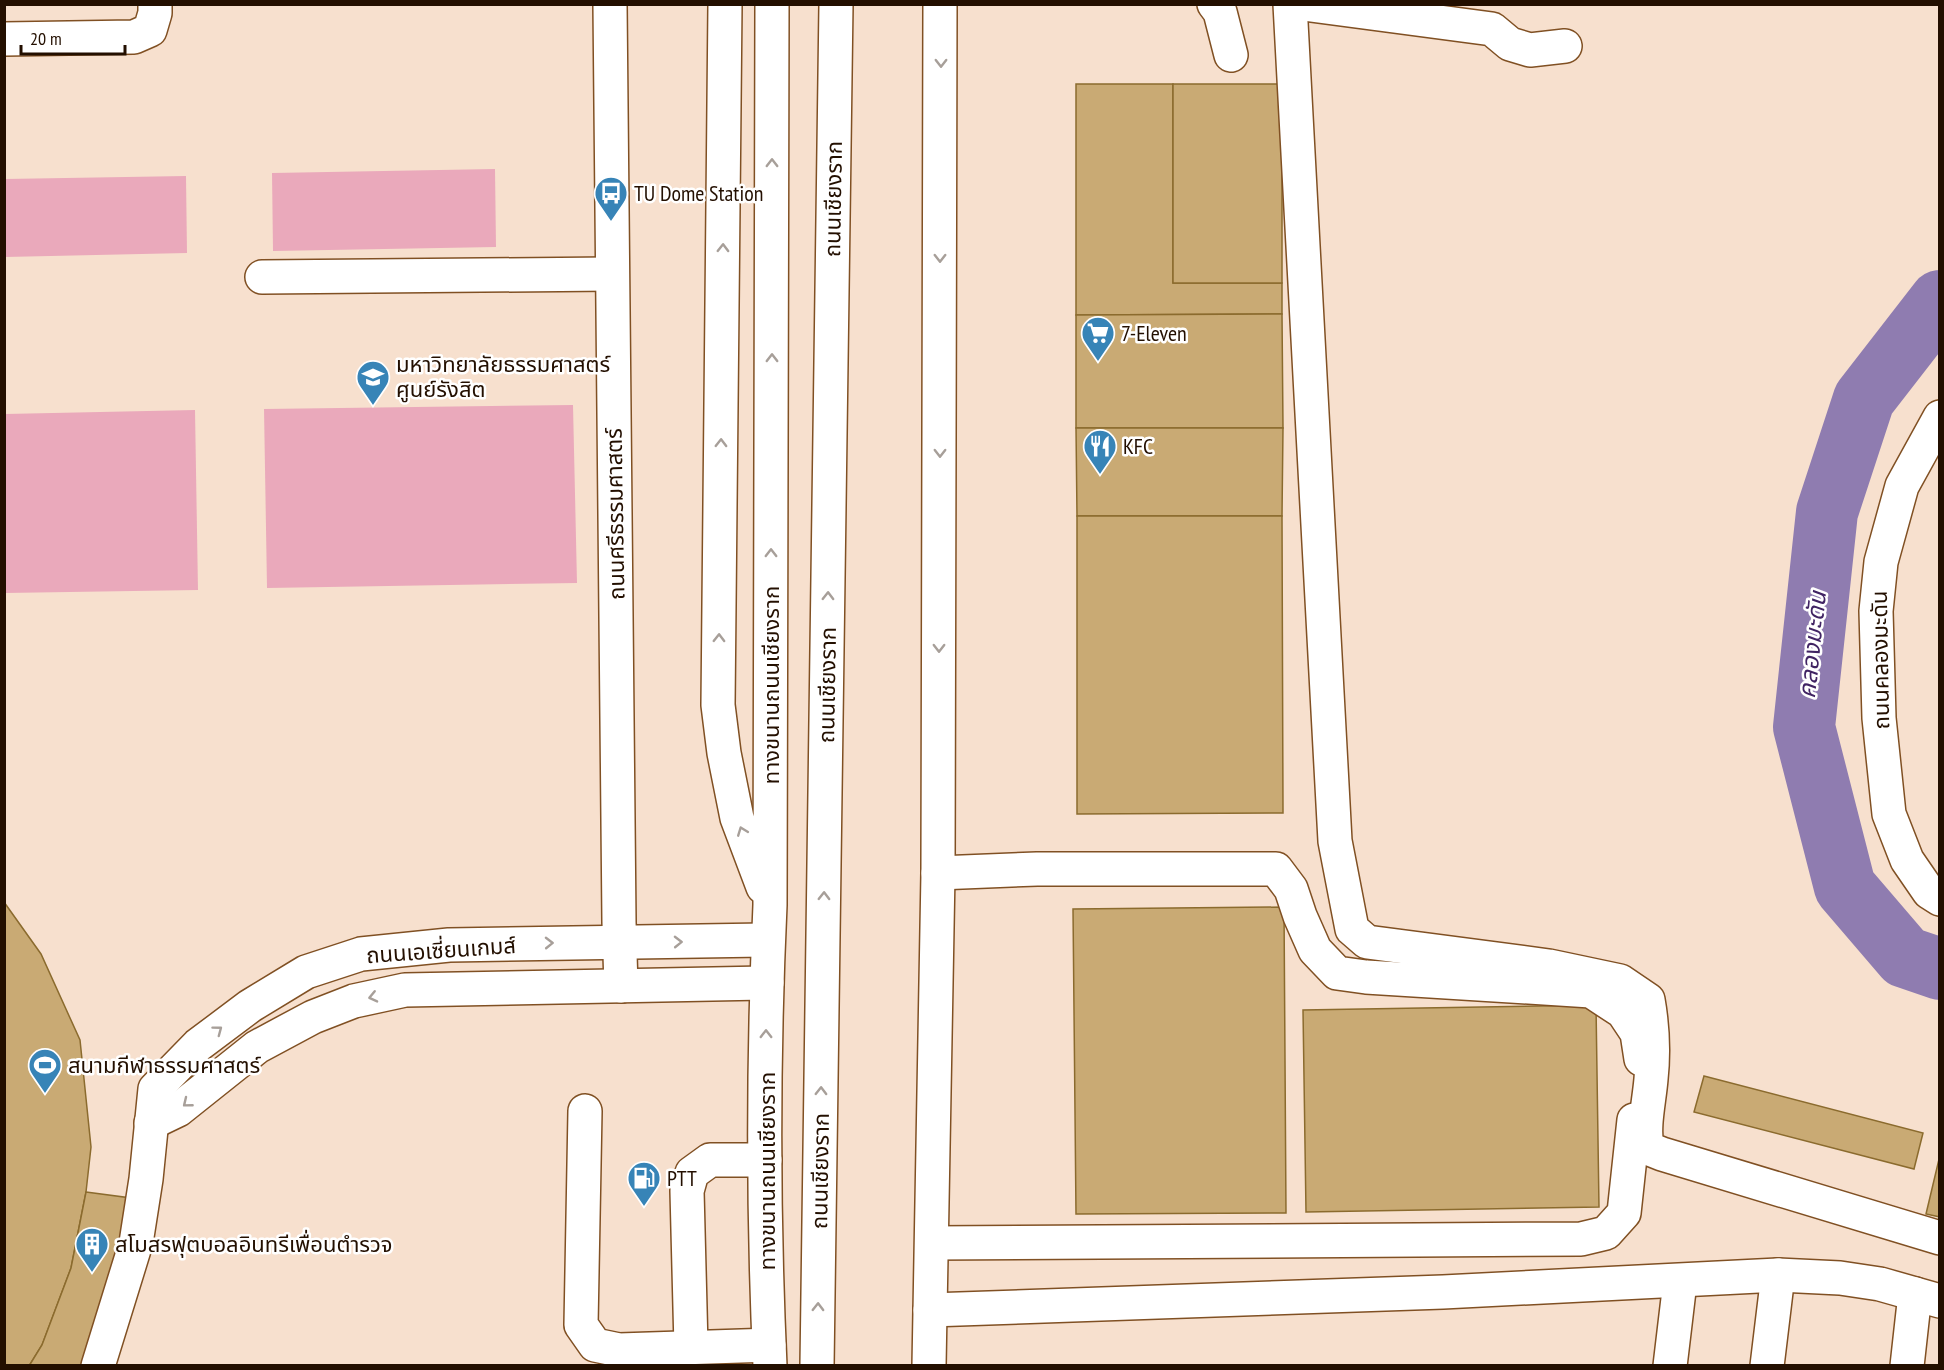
<svg xmlns="http://www.w3.org/2000/svg" width="1944" height="1370" font-family="'PT Sans Narrow','Noto Sans Thai',sans-serif">
  <rect width="100%" height="100%" fill="#f7e0ce"/>
  <!-- green -->
  <g fill="#eaa9bb">
    <polygon points="495,169 496,247 273,251 272,173"/>
    <polygon points="186,176 187,253 5,257 5,179"/>
    <polygon points="573,405 577,583 267,588 264,409"/>
    <polygon points="195,410 198,590 5,593 5,414"/>
  </g>
  <g fill="none" stroke-linecap="round" stroke-linejoin="round">
    <!-- river -->
    <polyline stroke="#8f7cb0" stroke-width="62" points="1940,301 1864,399 1827,512 1804,727 1845,887 1905,957 1940,969"/>
  </g>
  <!-- building -->
  <g fill="#c9aa74" stroke="#8b6b2e" stroke-width="1.5">
    <polygon points="1076,84 1173,84 1173,283 1282,283 1282,314 1076,315"/>
    <rect x="1173" y="84" width="109" height="199"/>
    <polygon points="1282,314 1283,428 1076,428 1076,315"/>
    <polygon points="1076,428 1283,428 1282,516 1077,516"/>
    <polygon points="1077,516 1282,516 1283,813 1077,814"/>
    <polygon points="4,902 41,954 80,1040 91,1147 86,1192 71,1268 42,1345 29,1366 4,1366"/>
    <polygon points="1284,907 1286,1213 1076,1214 1073,909"/>
    <polygon points="1596,1005 1599,1207 1306,1212 1303,1010"/>
    <polygon points="1704,1076 1923,1133 1914,1169 1694,1112"/>
    <polygon points="1940,1155 1940,1217 1926,1214"/>
    <polygon points="86,1192 131,1198 115,1279 86,1366 29,1366 42,1345 71,1268"/>
  </g>
  <g fill="none" stroke-linecap="round" stroke-linejoin="round">
    <defs>
      <g id="minor">
        <polyline points="610,4 619,922 621,986"/>
        <polyline points="725,4 718,705 724,753 737,818 763,887"/>
        <polyline points="1214,4 1220,12 1231,55"/>
        <path d="M 1290,4 L 1335,841 L 1352,929 L 1367,942 L 1549,966 L 1620,981 L 1648,1000 C 1653,1028 1654,1051 1651,1079 C 1649,1103 1643,1125 1647,1148 L 1662,1154 L 1940,1238"/>
        <polyline points="1303,4 1492,29 1510,44 1530,50 1565,46"/>
        <polyline points="4,39 134,37 150,30 155,13 155,4"/>
        <polyline points="262,277 612,274"/>
        <polyline points="1940,417 1902,486 1881,562 1876,611 1879,718 1889,814 1907,860 1929,892 1940,899"/>
        <polyline points="938,873 1037,869 1276,869 1291,889 1300,916 1315,950 1337,973 1366,977 1591,991 1623,1012 1637,1033 1641,1059"/>
        <polyline points="585,1111 581,1325 595,1345 619,1350 769,1345"/>
        <polyline points="151,1123 178,1110 257,1047 313,1017 354,1001 405,990 767,983"/>
        <polyline points="932,1243 1581,1239 1606,1233 1624,1213 1634,1120"/>
        <polyline points="930,1310 1443,1292 1778,1275 1840,1278 1880,1284 1940,1301"/>
        <polyline points="691,1347 687,1191 692,1173 710,1160 765,1160"/>
        <polyline points="98,1366 136,1243 146,1179 155,1089 198,1045 250,1006 306,972 361,954 449,945 768,940"/>
        <path d="M 770,1366 C 763,1214 763,1057 770,905 L 772,4"/>
        <polyline points="1670,1366 1680,1282"/>
        <polyline points="1767,1366 1778,1275"/>
        <polyline points="1907,1366 1915,1294"/>
      </g>
      <g id="major">
        <polyline points="817,1366 836,4"/>
        <polyline points="929,1366 938,873 940,4"/>
      </g>
    </defs>
    <!-- minor casing -->
    <use href="#minor" stroke="#805023" stroke-width="36"/>
    <!-- major casing -->
    <use href="#major" stroke="#805023" stroke-width="36"/>
    <!-- minor -->
    <use href="#minor" stroke="#fff" stroke-width="33"/>
    <!-- major -->
    <use href="#major" stroke="#fff" stroke-width="33"/>
  </g>
  <!-- one-way arrows -->
  <defs><path id="oneway-chevron" d="M-2-3.5L2.5 0L-2 3.5" fill="none" stroke-width="1.6" stroke-linecap="round" stroke-linejoin="round" transform="scale(1.5)"/></defs>
  <g stroke="#a79f99">
    <use href="#oneway-chevron" transform="translate(941 63) rotate(90)"/>
    <use href="#oneway-chevron" transform="translate(772 163) rotate(-90)"/>
    <use href="#oneway-chevron" transform="translate(723 248) rotate(-89)"/>
    <use href="#oneway-chevron" transform="translate(940 258) rotate(90)"/>
    <use href="#oneway-chevron" transform="translate(772 358) rotate(-90)"/>
    <use href="#oneway-chevron" transform="translate(721 443) rotate(-89)"/>
    <use href="#oneway-chevron" transform="translate(940 453) rotate(90)"/>
    <use href="#oneway-chevron" transform="translate(771 553) rotate(-90)"/>
    <use href="#oneway-chevron" transform="translate(828 596) rotate(-89)"/>
    <use href="#oneway-chevron" transform="translate(719 638) rotate(-89)"/>
    <use href="#oneway-chevron" transform="translate(939 648) rotate(90)"/>
    <use href="#oneway-chevron" transform="translate(742 831) rotate(-111)"/>
    <use href="#oneway-chevron" transform="translate(824 896) rotate(-89)"/>
    <use href="#oneway-chevron" transform="translate(678 942) rotate(-1)"/>
    <use href="#oneway-chevron" transform="translate(549 943) rotate(-1)"/>
    <use href="#oneway-chevron" transform="translate(373 997) rotate(167)"/>
    <use href="#oneway-chevron" transform="translate(218 1030) rotate(-37)"/>
    <use href="#oneway-chevron" transform="translate(766 1034) rotate(-90)"/>
    <use href="#oneway-chevron" transform="translate(821 1091) rotate(-89)"/>
    <use href="#oneway-chevron" transform="translate(187 1103) rotate(141)"/>
    <use href="#oneway-chevron" transform="translate(818 1307) rotate(-89)"/>
  </g>
  <!-- icons -->
  <defs>
    <symbol id="bus-pin" viewBox="-11 -11 22 30"><path d="M0 17L-7.5 6A9.5 9.5 0 1 1 7.5 6Z" fill="#3784b7" stroke="#fff"/><path d="M-5-6H5V4H4V6H2V4H-2V6H-4V4H-5ZM-3.5-4V0h7V-4ZM-3.5 1.2v1.5H-2V1.2ZM2 1.2v1.5H3.5V1.2Z" fill="#fff"/></symbol>
    <symbol id="supermarket-pin" viewBox="-11 -11 22 30"><path d="M0 17L-7.5 6A9.5 9.5 0 1 1 7.5 6Z" fill="#3784b7" stroke="#fff"/><path d="M-6-5.5h2.5l.6 2H6L4.5 2H-2.5L-4.4-4H-6ZM-1.5 3.2a1.3 1.3 0 1 0 .1 0ZM3 3.2a1.3 1.3 0 1 0 .1 0Z" fill="#fff"/></symbol>
    <symbol id="university-pin" viewBox="-11 -11 22 30"><path d="M0 17L-7.5 6A9.5 9.5 0 1 1 7.5 6Z" fill="#3784b7" stroke="#fff"/><path d="M0-5L7-2L0 1L-7-2ZM-4 1L0 2.5L4 1V4Q0 6-4 4Z" fill="#fff"/></symbol>
    <symbol id="restaurant-pin" viewBox="-11 -11 22 30"><path d="M0 17L-7.5 6A9.5 9.5 0 1 1 7.5 6Z" fill="#3784b7" stroke="#fff"/><path d="M-5-6h1v4h1v-4h1v4h1v-4h1v5L-1.5 .5V6h-2V.5L-5-1ZM5-6V6H3V1.5H1.5Q1.5-4 5-6Z" fill="#fff"/></symbol>
    <symbol id="stadium-pin" viewBox="-11 -11 22 30"><path d="M0 17L-7.5 6A9.5 9.5 0 1 1 7.5 6Z" fill="#3784b7" stroke="#fff"/><path d="M0-5a6.5 5 0 1 0 0 10a6.5 5 0 1 0 0-10ZM-3.5-1.8h7v3.6h-7Z" fill="#fff"/></symbol>
    <symbol id="fuel-pin" viewBox="-11 -11 22 30"><path d="M0 17L-7.5 6A9.5 9.5 0 1 1 7.5 6Z" fill="#3784b7" stroke="#fff"/><path d="M-5.5-6h7V0h2V4h1.3V-2.5L3-4.5l.8-.8L6-3V5H2.5V1h-1V6h-7ZM-4.2-4.7v3.2H.2V-4.7Z" fill="#fff"/></symbol>
    <symbol id="building-pin" viewBox="-11 -11 22 30"><path d="M0 17L-7.5 6A9.5 9.5 0 1 1 7.5 6Z" fill="#3784b7" stroke="#fff"/><path d="M-4-6H4V6H1V3H-1V6H-4ZM-2.5-4.3h1.7v1.8h-1.7ZM.8-4.3h1.7v1.8H.8ZM-2.5-1h1.7V.8h-1.7ZM.8-1h1.7V.8H.8Z" fill="#fff"/></symbol>
  </defs>
  <g fill-rule="evenodd">
    <use href="#bus-pin" x="592" y="174" width="38" height="52"/>
    <use href="#supermarket-pin" x="1079" y="314" width="38" height="52"/>
    <use href="#university-pin" x="354" y="358" width="38" height="52"/>
    <use href="#restaurant-pin" x="1081" y="427" width="38" height="52"/>
    <use href="#stadium-pin" x="26" y="1046" width="38" height="52"/>
    <use href="#fuel-pin" x="625" y="1159" width="38" height="52"/>
    <use href="#building-pin" x="73" y="1225" width="38" height="52"/>
  </g>
  <g text-anchor="middle" dominant-baseline="central" stroke-width="5" stroke-linejoin="round" paint-order="stroke">
    <!-- poi labels -->
    <g font-size="22" fill="#230f00" stroke="#fff" text-anchor="start">
      <text x="634" y="193">TU Dome Station</text>
      <text x="1121" y="333">7-Eleven</text>
      <text x="396" y="364">มหาวิทยาลัยธรรมศาสตร์<tspan x="396" dy="25">ศูนย์รังสิต</tspan></text>
      <text x="1123" y="446">KFC</text>
      <text x="68" y="1065">สนามกีฬาธรรมศาสตร์</text>
      <text x="667" y="1178">PTT</text>
      <text x="115" y="1244">สโมสรฟุตบอลอินทรีเพื่อนตำรวจ</text>
    </g>
    <!-- street labels -->
    <g font-size="22" fill="#230f00" stroke="#fff">
      <text transform="translate(833 199) rotate(-89)">ถนนเชียงราก</text>
      <text transform="translate(615 514) rotate(-91)">ถนนศรีธรรมศาสตร์</text>
      <text transform="translate(1880 660) rotate(-91)">ถนนคลองมะดัน</text>
      <text transform="translate(771 685) rotate(-90)">ทางขนานถนนเชียงราก</text>
      <text transform="translate(827 685) rotate(-89)">ถนนเชียงราก</text>
      <text transform="translate(441 950) rotate(-4)">ถนนเอเซี่ยนเกมส์</text>
      <text transform="translate(767 1171) rotate(-90)">ทางขนานถนนเชียงราก</text>
      <text transform="translate(820 1171) rotate(-89)">ถนนเชียงราก</text>
    </g>
    <!-- water labels -->
    <g font-size="24" font-style="italic" fill="#402363" stroke="#fff">
      <text transform="translate(1812 645) rotate(-84)">คลองมะดัน</text>
    </g>
  </g>
  <!-- border -->
  <rect width="1944" height="1370" fill="none" stroke="#230f00" stroke-width="12"/>
  <!-- scale -->
  <path d="M21 45v9h104v-9" fill="none" stroke="#230f00" stroke-width="3"/>
  <text x="30" y="45" font-size="18" fill="#230f00" stroke="#ffffff" stroke-width="4.5" paint-order="stroke">20 m</text>
</svg>
